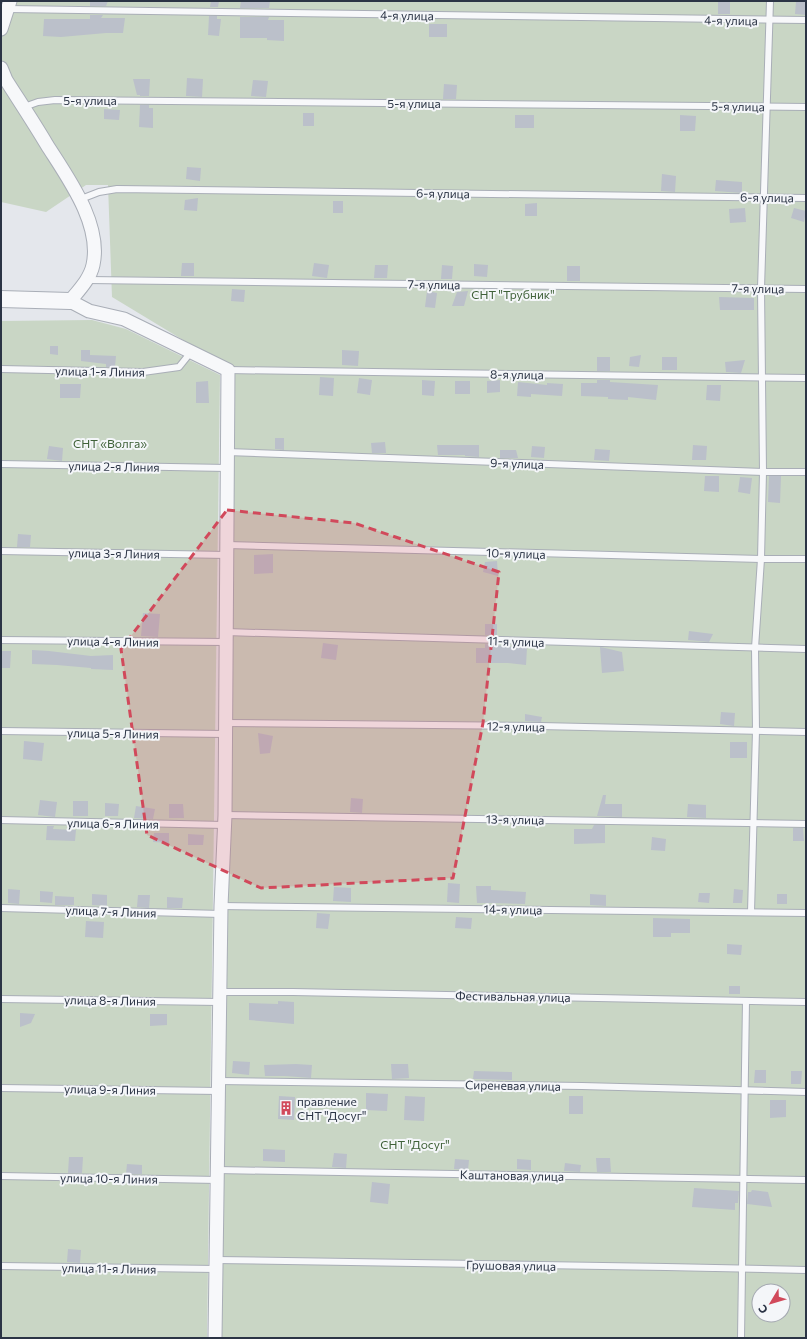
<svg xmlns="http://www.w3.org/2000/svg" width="807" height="1339" font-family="Commissioner,sans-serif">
  <rect width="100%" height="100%" fill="#e4e7ec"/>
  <!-- green -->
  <g fill="#c9d6c5" fill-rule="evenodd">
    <path d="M 1,1 L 806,1 L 806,1338 L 218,1338 L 231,369 L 112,297 L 108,185 L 86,185 L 46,212 L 1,202 ZM 759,1291 L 783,1291 L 783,1315 L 759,1315 Z"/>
    <polygon points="92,320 126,329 220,375 207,1338 1,1338 1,321"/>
  </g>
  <!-- building -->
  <g fill="#bbc0ca">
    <polygon points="90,1 108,1 106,6 90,6"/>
    <polygon points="211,1 219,1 218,7 210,7"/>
    <polygon points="241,1 270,1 269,8 240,8"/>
    <rect x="718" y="1" width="12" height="13"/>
    <polygon points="796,2 806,2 806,15 795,14"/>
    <polygon points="90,15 103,15 101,18 125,18 123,33 106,33 61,37 43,36 44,19 90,19"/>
    <polygon points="209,16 217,16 217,19 221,19 219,36 208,35"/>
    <polygon points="240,17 269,17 268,20 284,20 284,41 267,40 267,38 240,38"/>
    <rect x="429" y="24" width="18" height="13"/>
    <polygon points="187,78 203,79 202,97 186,96"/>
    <polygon points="133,79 150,79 149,96 140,96 140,95 137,95"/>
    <polygon points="253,80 268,81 266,97 251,96"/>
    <polygon points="444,84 457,85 456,99 443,99"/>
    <polygon points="140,105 149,105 149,108 153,108 153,128 139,127"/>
    <polygon points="104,109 120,110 119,120 104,119"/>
    <rect x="303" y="113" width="11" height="13"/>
    <rect x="515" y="115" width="19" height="13"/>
    <polygon points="680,115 696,116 695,131 680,131"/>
    <polygon points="187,167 201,168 200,181 186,179"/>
    <polygon points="662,174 676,176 675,192 661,191"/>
    <polygon points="716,180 742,182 742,193 715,191"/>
    <polygon points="198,198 197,211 184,210 185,200"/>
    <rect x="333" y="201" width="10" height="12"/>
    <polygon points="537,203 537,216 525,216 525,204"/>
    <polygon points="745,208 746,222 730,223 729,209"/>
    <polygon points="794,208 806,211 804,222 791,218"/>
    <polygon points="182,263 194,263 194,276 181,276"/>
    <polygon points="314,263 329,265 327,278 312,276"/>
    <polygon points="474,264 488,265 487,277 474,276"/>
    <polygon points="375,265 388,265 387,278 374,278"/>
    <polygon points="442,265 453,266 452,279 441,279"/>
    <rect x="567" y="266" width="13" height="15"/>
    <polygon points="232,289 245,290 244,302 231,301"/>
    <polygon points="427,291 437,293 435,308 425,307"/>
    <polygon points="468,291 464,306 452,306 457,292"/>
    <polygon points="719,297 754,298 754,310 720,310"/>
    <polygon points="50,346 58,346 58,355 50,354"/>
    <polygon points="81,350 90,350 90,355 116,356 115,367 106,367 106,364 81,361"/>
    <polygon points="342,350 359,351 358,366 342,365"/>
    <polygon points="641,355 639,367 629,366 630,357"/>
    <rect x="597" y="357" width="13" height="14"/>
    <rect x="662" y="357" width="15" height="13"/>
    <polygon points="745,360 741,373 726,372 725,362"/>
    <polygon points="320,377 334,378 333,396 319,395"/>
    <polygon points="359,378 372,380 370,395 357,393"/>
    <polygon points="422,380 435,381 434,396 422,395"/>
    <polygon points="500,380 500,392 487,393 487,381"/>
    <polygon points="597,380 610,380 610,382 658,385 656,400 628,397 628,400 608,399 608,397 581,396 581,383 597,383"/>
    <polygon points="208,381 209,403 196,403 196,382"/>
    <rect x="455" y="381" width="15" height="13"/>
    <polygon points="518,382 547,385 547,383 563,384 562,396 531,394 531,397 517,396"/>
    <polygon points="60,384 81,384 80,398 60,398"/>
    <polygon points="707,385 721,385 720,401 706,400"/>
    <polygon points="275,438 284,438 284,450 275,449"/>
    <polygon points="385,442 386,453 372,453 371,443"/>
    <polygon points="437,445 479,445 479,457 465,456 465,455 438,455"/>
    <polygon points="693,445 707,446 706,460 692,460"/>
    <polygon points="49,446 63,448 62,461 47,459"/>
    <polygon points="532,446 545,447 544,458 531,457"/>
    <polygon points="595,449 610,450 609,461 594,460"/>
    <polygon points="500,450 516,450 518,458 500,458"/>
    <polygon points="705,476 719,476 719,492 704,491"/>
    <polygon points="769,476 781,476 780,503 768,502"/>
    <polygon points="740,477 752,478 750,494 738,492"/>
    <polygon points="18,534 31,535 30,547 17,547"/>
    <polygon points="273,554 273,573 254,574 254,555"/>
    <polygon points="497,561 498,576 483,572 485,562"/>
    <polygon points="143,613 160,614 158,637 141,636"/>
    <rect x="485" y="624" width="12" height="11"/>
    <polygon points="689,631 713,634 709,642 688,640"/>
    <polygon points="323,643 338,645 336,660 321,658"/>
    <polygon points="485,644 527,648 526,665 508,663 476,663 476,648 485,648"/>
    <polygon points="600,647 605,648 622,652 624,671 602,673"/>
    <polygon points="32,650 49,651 91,656 113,655 113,670 91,669 91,668 57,665 32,664"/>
    <polygon points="1,651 11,651 10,668 1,668"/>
    <polygon points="721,712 735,713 734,726 720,724"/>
    <polygon points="525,714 542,717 541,722 525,721"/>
    <polygon points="258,733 273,736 270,753 260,754"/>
    <polygon points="24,741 44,743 42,761 23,759"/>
    <rect x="730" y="742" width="17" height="16"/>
    <polygon points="603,795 606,795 605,804 622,804 622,817 597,816"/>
    <polygon points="351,798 363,799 362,813 350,812"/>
    <polygon points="40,800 57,802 55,817 38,815"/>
    <rect x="73" y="801" width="15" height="15"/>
    <polygon points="105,803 119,804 118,816 105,816"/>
    <polygon points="169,804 183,804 184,818 169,818"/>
    <polygon points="688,804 706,805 706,818 687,817"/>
    <polygon points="136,806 155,809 153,819 134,818"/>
    <polygon points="594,825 605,825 605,843 574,844 574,829 592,829"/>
    <polygon points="47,826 54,826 53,829 76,830 75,841 46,840"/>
    <polygon points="793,828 803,828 804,841 793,841"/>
    <polygon points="154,833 169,833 169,843 153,842"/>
    <polygon points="188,834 204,835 203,845 188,845"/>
    <polygon points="652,837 666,839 665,851 651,850"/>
    <polygon points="448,883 460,884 459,903 447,902"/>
    <polygon points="476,886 491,886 491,890 526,892 525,904 491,903 477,903"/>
    <polygon points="334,887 351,888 351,902 333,901"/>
    <polygon points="8,889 20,890 19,904 8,903"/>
    <polygon points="734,889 743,890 742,903 733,903"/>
    <polygon points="40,891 53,892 52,903 40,902"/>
    <polygon points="699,893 710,893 709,903 698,902"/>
    <polygon points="92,894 107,895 107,906 92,905"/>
    <polygon points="590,894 606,895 606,906 590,905"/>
    <rect x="777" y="894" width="10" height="10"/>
    <polygon points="138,895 150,895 149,908 137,907"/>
    <polygon points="55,896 74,897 74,905 55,905"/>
    <polygon points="167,897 183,898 182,908 167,908"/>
    <polygon points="317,913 330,914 328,929 316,928"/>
    <polygon points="456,917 472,918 471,929 455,928"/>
    <polygon points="653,918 690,919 690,933 671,933 671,937 653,937"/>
    <polygon points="86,921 104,922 103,938 85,937"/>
    <polygon points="727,944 742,945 741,955 727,954"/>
    <rect x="729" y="986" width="11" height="8"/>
    <polygon points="278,1001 294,1002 294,1024 249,1020 249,1003 278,1004"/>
    <polygon points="20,1013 35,1014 31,1023 20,1027"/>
    <polygon points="150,1014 167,1014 167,1025 150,1026"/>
    <polygon points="233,1061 250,1062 249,1075 232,1073"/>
    <polygon points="296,1064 312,1065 311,1078 285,1076 265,1076 264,1065"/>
    <polygon points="391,1064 408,1064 409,1078 392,1079"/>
    <polygon points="755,1070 766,1070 766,1083 754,1083"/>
    <polygon points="474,1071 512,1072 512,1080 473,1079"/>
    <polygon points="791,1071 802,1071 801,1084 791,1084"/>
    <polygon points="366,1093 388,1094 387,1111 366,1110"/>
    <polygon points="279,1096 295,1097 294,1120 278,1119"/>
    <polygon points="405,1096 425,1097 424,1121 404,1120"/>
    <rect x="569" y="1096" width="14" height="18"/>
    <polygon points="770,1100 786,1100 786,1117 770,1118"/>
    <polygon points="263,1149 285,1150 285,1162 263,1161"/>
    <polygon points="334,1153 347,1154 346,1168 332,1167"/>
    <polygon points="69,1157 83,1157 82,1173 68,1173"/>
    <polygon points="596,1158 610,1158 611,1172 597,1172"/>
    <polygon points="455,1159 469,1160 468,1170 454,1169"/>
    <polygon points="517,1159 531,1160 531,1170 517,1169"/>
    <polygon points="565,1163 581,1165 580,1172 564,1171"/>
    <polygon points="127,1164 142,1165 142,1174 126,1174"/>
    <polygon points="372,1182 390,1184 388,1204 370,1202"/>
    <polygon points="694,1188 739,1191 738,1203 735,1203 735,1210 692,1207"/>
    <polygon points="752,1190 768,1192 772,1207 747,1204 748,1192 751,1192"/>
    <polygon points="68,1249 81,1250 80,1263 67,1262"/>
  </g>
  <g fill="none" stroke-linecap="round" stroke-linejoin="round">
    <defs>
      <g id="service">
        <polyline points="8,9 806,20"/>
        <polyline points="24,107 38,102 55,100 806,107"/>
        <polyline points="81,199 99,192 117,189 806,198"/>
        <polyline points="87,280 806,289"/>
        <polyline points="1,369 143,372 179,367 191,352"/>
        <polyline points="228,370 806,378"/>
        <polyline points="227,452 763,472 806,472"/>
        <polyline points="1,464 227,468"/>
        <polyline points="227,545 761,559 806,559"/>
        <polyline points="1,551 227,555"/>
        <polyline points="226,632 806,649"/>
        <polyline points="1,640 226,642"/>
        <polyline points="226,723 540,726 806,732"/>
        <polyline points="1,731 225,734"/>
        <polyline points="225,815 806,824"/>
        <polyline points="1,820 224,825"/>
        <polyline points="221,906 806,913"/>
        <polyline points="1,908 221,914"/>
        <polyline points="751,912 756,731 755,648 761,559 763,472 761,288 770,1"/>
        <polyline points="220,992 293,992 806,1002"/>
        <polyline points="1,999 220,1002"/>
        <polyline points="219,1081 582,1086 806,1092"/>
        <polyline points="1,1088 219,1091"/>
        <polyline points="218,1170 806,1180"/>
        <polyline points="1,1176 218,1180"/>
        <polyline points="216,1260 666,1267 806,1270"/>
        <polyline points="1,1266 216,1269"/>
        <polyline points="741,1338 746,1001"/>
      </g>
      <g id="minor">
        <polyline points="1,29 10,1"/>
        <path d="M 1,68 L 6,80 C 20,102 34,123 47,145 C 68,178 102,224 93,265 C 90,279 79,290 70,301 L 89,311 L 124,319 L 228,370 L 225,815 L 221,906 L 215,1338"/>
      </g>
      <polyline id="tertiary" points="1,299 70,301"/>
    </defs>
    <!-- service casing -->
    <use href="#service" stroke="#a9aeb7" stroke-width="8"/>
    <!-- minor casing -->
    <use href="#minor" stroke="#a9aeb7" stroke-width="15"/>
    <!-- tertiary casing -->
    <use href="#tertiary" stroke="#a9aeb7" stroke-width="18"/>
    <!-- service -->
    <use href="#service" stroke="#f7f8fa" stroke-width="6"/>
    <!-- minor -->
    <use href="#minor" stroke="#f7f8fa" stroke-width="13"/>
    <!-- tertiary -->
    <use href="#tertiary" stroke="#f7f8fa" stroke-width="16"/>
  </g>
  <!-- marked area -->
  <path fill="#d1495b" fill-opacity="0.2" stroke="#d1495b" stroke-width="3" stroke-dasharray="8 5" stroke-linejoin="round" d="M 227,510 L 354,523 L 499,572 L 483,723 L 453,878 L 261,888 L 147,835 L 121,649 Z"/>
  <!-- icons -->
  <defs>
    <symbol id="building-bare" viewBox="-9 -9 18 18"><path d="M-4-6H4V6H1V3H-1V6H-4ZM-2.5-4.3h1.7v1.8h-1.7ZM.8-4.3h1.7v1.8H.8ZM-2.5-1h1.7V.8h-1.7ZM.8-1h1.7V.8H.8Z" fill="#d1495b" stroke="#f4f6f9" stroke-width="2.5" paint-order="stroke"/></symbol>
  </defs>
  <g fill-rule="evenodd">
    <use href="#building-bare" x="276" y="1098" width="20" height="20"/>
  </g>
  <g text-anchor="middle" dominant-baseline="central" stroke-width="4" stroke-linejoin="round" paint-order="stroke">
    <!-- street labels -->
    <g font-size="12" fill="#2b3445" stroke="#f4f6f9">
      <text transform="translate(407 15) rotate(1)">4-я улица</text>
      <text transform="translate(731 20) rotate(1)">4-я улица</text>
      <text x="90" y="100">5-я улица</text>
      <text x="414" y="103">5-я улица</text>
      <text transform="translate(738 106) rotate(1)">5-я улица</text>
      <text transform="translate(443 193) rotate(1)">6-я улица</text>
      <text transform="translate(767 197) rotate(1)">6-я улица</text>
      <text transform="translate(434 284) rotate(1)">7-я улица</text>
      <text transform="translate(758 288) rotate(1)">7-я улица</text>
      <text transform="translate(100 371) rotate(1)">улица 1-я Линия</text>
      <text transform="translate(517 374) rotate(1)">8-я улица</text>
      <text transform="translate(517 463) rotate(2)">9-я улица</text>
      <text transform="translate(114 466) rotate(1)">улица 2-я Линия</text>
      <text transform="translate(114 553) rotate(1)">улица 3-я Линия</text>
      <text transform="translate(516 553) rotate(2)">10-я улица</text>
      <text transform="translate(113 641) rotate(1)">улица 4-я Линия</text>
      <text transform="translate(516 641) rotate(2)">11-я улица</text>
      <text transform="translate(516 726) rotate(1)">12-я улица</text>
      <text transform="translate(113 733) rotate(1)">улица 5-я Линия</text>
      <text transform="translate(515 819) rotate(1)">13-я улица</text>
      <text transform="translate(113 823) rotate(1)">улица 6-я Линия</text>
      <text transform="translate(513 909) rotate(1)">14-я улица</text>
      <text transform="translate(111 911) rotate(2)">улица 7-я Линия</text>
      <text transform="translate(513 996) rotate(1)">Фестивальная улица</text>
      <text transform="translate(110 1000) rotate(1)">улица 8-я Линия</text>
      <text transform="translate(513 1085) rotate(1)">Сиреневая улица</text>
      <text transform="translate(110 1089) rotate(1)">улица 9-я Линия</text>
      <text transform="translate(512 1175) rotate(1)">Каштановая улица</text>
      <text transform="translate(109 1178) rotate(1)">улица 10-я Линия</text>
      <text transform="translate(511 1265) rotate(1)">Грушовая улица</text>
      <text transform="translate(109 1268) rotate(1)">улица 11-я Линия</text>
    </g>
    <!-- park labels -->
    <g font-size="12" fill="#3f6138" stroke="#f4f6f9">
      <text x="513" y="294">СНТ "Трубник"</text>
      <text x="110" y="443">СНТ «Волга»</text>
      <text x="415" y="1144">СНТ "Досуг"</text>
    </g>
    <!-- poi labels -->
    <g font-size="12" fill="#2b3445" stroke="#f4f6f9" text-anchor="start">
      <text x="297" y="1101">правление<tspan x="297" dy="14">СНТ "Досуг"</tspan></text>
    </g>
  </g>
  <!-- border -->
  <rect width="807" height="1339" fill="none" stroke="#2b3445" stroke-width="4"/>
  <!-- north arrow -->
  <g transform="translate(771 1303) rotate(232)"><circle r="19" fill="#f4f6f9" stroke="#a4a8b1"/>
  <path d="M0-3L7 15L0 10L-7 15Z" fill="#d1495b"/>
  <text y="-6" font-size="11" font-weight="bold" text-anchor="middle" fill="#2b3445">С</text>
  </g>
</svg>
